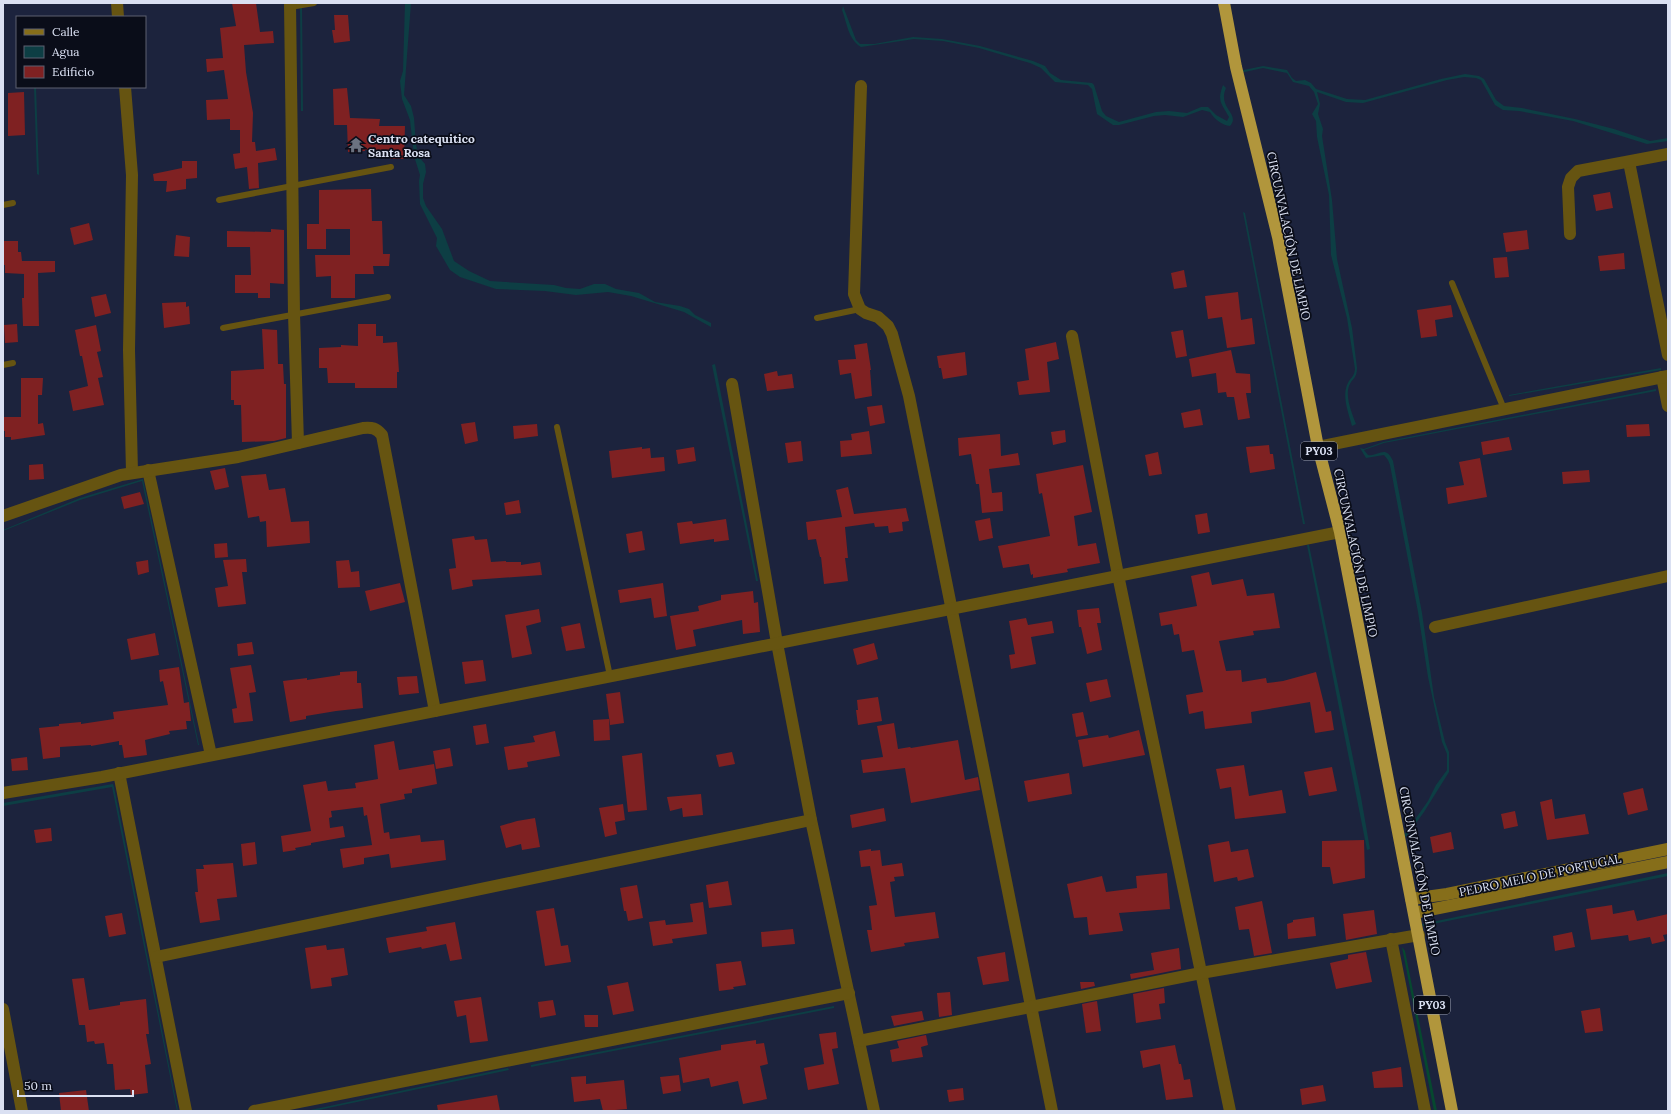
<svg xmlns="http://www.w3.org/2000/svg" width="1671" height="1114" font-family="Lora,serif">
  <rect width="100%" height="100%" fill="#1c233d"/>
  <!-- green -->
  <polygon fill="#06482f" points="1402,947 1405,951 1437,1111 1434,1111"/>
  <!-- water -->
  <g fill="#0d3e44">
    <polygon points="300,3 302,3 303,111 301,111"/>
    <polygon points="405,3 411,3 404,95 411,106 414,118 416,145 419,157 425,164 426,172 423,184 423,198 426,206 442,229 454,261 469,271 490,281 554,285 566,288 580,289 594,284 605,284 616,289 639,293 655,302 680,306 689,309 695,315 711,323 711,327 684,312 631,296 608,292 576,295 545,291 496,289 460,277 450,270 436,246 437,238 420,204 419,181 420,175 414,156 410,120 402,99 400,81 403,71"/>
    <path d="M 843,6 L 856,40 L 860,44 L 874,44 L 913,37 L 942,39 L 980,46 L 1033,61 L 1045,66 L 1050,73 L 1061,80 L 1092,83 L 1094,85 L 1102,111 L 1106,116 L 1119,122 L 1156,112 L 1169,111 L 1187,113 L 1201,107 L 1208,107 L 1216,115 L 1227,121 L 1229,117 C 1221,103 1217,101 1223,85 L 1226,88 C 1217,108 1241,114 1230,126 C 1222,125 1214,119 1210,112 L 1202,110 L 1183,117 L 1165,115 L 1154,116 L 1119,125 L 1113,125 L 1097,114 L 1092,89 L 1088,85 L 1055,82 L 1041,68 L 1030,63 L 979,48 L 943,41 L 914,39 L 861,47 C 848,39 847,23 842,10 Z"/>
    <path d="M 1263,66 L 1287,70 L 1292,78 L 1296,81 L 1305,80 L 1311,83 L 1316,89 L 1347,99 L 1365,100 L 1441,79 L 1465,74 L 1479,76 L 1484,79 L 1496,100 L 1504,106 L 1522,108 L 1575,119 L 1614,129 L 1650,141 L 1668,138 L 1668,141 L 1647,144 L 1573,121 L 1519,111 L 1503,110 L 1495,105 L 1481,80 L 1476,78 L 1464,77 L 1447,80 L 1363,103 L 1346,102 L 1317,92 L 1320,104 L 1318,114 L 1323,129 L 1322,136 L 1332,200 L 1337,259 L 1352,328 L 1357,368 C 1357,379 1352,378 1349,386 C 1345,397 1352,414 1356,424 L 1352,426 C 1349,414 1342,398 1347,385 C 1350,377 1354,378 1355,369 L 1347,318 L 1331,255 L 1329,195 L 1317,137 L 1316,121 L 1312,114 L 1318,104 L 1314,92 L 1309,86 L 1293,82 L 1287,73 L 1263,68 L 1240,73 L 1239,71 Z"/>
    <polygon points="34,87 36,87 39,175 37,174"/>
    <polygon points="1243,212 1245,213 1305,524 1303,524"/>
    <polygon points="715,364 758,581 756,581 712,365"/>
    <polygon points="1661,368 1661,370 1509,396 1509,395"/>
    <path d="M 1656,389 L 1656,391 L 1384,443 L 1364,450 L 1368,455 C 1379,457 1385,444 1393,461 L 1422,613 L 1434,697 L 1445,742 L 1449,752 L 1449,772 L 1424,812 L 1406,837 L 1404,835 L 1428,801 L 1436,785 L 1447,770 L 1447,754 L 1442,742 L 1428,677 L 1418,612 L 1390,465 L 1388,460 L 1384,455 L 1366,458 L 1360,448 L 1364,449 L 1383,442 Z"/>
    <polygon points="143,479 199,745 198,745 142,481 80,500 3,531 3,530 80,498"/>
    <polygon points="1307,545 1309,545 1361,797 1370,849 1367,850"/>
    <polygon points="113,784 114,787 178,1111 177,1111 112,787 3,806 3,803"/>
    <polygon points="1668,873 1668,876 1423,926 1422,924"/>
    <polygon points="834,1006 834,1008 531,1067 531,1065"/>
    <polygon points="508,1068 509,1070 314,1111 306,1111"/>
  </g>
  <!-- building -->
  <g fill="#7f2122">
    <polygon points="232,3 256,3 260,32 273,31 274,43 244,45 246,72 253,113 252,142 255,142 256,151 275,148 277,160 258,163 259,188 249,189 247,167 235,169 233,154 240,153 240,130 230,130 230,119 207,120 206,100 228,99 224,70 207,72 206,59 223,58 220,28 236,26"/>
    <polygon points="334,15 348,15 350,41 334,43 332,30 335,30"/>
    <polygon points="347,88 350,118 380,119 379,126 405,126 404,159 390,159 390,150 365,150 365,151 348,152 347,125 334,125 333,89"/>
    <polygon points="24,92 25,135 8,136 8,93"/>
    <polygon points="182,161 197,161 197,178 186,179 186,189 166,192 167,181 154,181 153,174 182,168"/>
    <polygon points="371,189 372,221 382,221 383,254 390,254 389,266 373,266 374,274 355,274 355,298 331,298 331,276 316,277 315,255 350,255 350,229 326,229 326,249 307,249 307,224 319,224 319,190"/>
    <polygon points="1610,192 1613,208 1596,211 1593,195"/>
    <polygon points="89,223 93,240 74,245 70,228"/>
    <polygon points="271,229 284,230 284,284 270,283 270,298 258,298 258,293 235,293 235,275 251,275 250,247 227,247 227,231 271,232"/>
    <polygon points="1527,230 1529,249 1506,252 1503,233"/>
    <polygon points="176,235 190,237 189,257 174,256"/>
    <polygon points="3,241 18,241 18,252 21,252 22,261 55,261 55,272 38,273 39,326 23,326 22,298 24,298 24,274 5,273 5,265 3,265"/>
    <polygon points="1624,253 1625,269 1600,271 1598,256"/>
    <polygon points="1507,257 1509,277 1495,278 1493,258"/>
    <polygon points="1184,270 1187,287 1174,289 1171,273"/>
    <polygon points="1238,292 1241,320 1252,318 1255,344 1227,348 1222,317 1208,319 1205,296"/>
    <polygon points="106,294 111,313 95,317 91,297"/>
    <polygon points="186,302 186,307 189,306 190,324 164,328 162,303"/>
    <polygon points="1451,305 1453,317 1435,320 1437,336 1421,338 1417,310"/>
    <polygon points="17,324 18,342 5,343 4,325"/>
    <polygon points="358,324 376,324 376,336 383,336 383,343 397,342 399,372 397,372 397,388 355,388 355,383 328,383 327,368 319,368 319,348 341,347 341,345 358,346"/>
    <polygon points="96,325 101,351 97,352 103,377 98,378 104,405 73,411 69,391 88,386 82,356 80,356 75,330"/>
    <polygon points="262,329 277,330 278,364 283,364 284,384 286,384 286,438 274,441 242,442 241,405 234,405 234,400 231,400 231,371 264,369"/>
    <polygon points="1183,330 1187,356 1176,358 1171,332"/>
    <polygon points="1056,342 1059,359 1047,362 1050,392 1019,395 1017,382 1029,380 1025,349"/>
    <polygon points="867,343 871,370 870,370 872,396 855,399 851,373 840,375 838,360 856,359 854,345"/>
    <polygon points="1231,350 1236,373 1250,374 1251,393 1246,393 1250,418 1238,420 1234,397 1227,397 1226,392 1218,393 1216,373 1192,377 1189,359"/>
    <polygon points="965,352 967,375 943,379 941,368 939,368 937,356"/>
    <polygon points="777,371 778,376 792,374 794,388 767,391 764,374"/>
    <polygon points="21,378 43,378 42,395 38,395 38,424 43,423 45,435 11,440 11,437 5,437 5,431 3,431 3,417 21,417"/>
    <polygon points="882,405 885,423 870,426 867,407"/>
    <polygon points="1200,409 1203,425 1184,428 1181,413"/>
    <polygon points="475,422 478,441 465,444 461,424"/>
    <polygon points="537,424 538,436 514,439 513,426"/>
    <polygon points="1649,424 1650,436 1627,437 1626,425"/>
    <polygon points="1065,430 1066,442 1053,445 1051,432"/>
    <polygon points="869,431 872,454 841,457 840,441 852,440 851,434"/>
    <polygon points="1000,434 1001,456 1018,453 1020,465 989,469 992,493 1002,492 1003,511 982,513 979,484 976,484 971,454 959,456 958,438"/>
    <polygon points="1509,437 1512,450 1483,455 1481,442"/>
    <polygon points="801,441 803,461 788,463 785,443"/>
    <polygon points="1269,445 1270,454 1273,454 1275,469 1250,473 1246,447"/>
    <polygon points="642,447 642,449 650,448 651,458 664,457 665,471 612,478 609,451"/>
    <polygon points="694,447 696,461 678,464 676,450"/>
    <polygon points="1158,452 1162,474 1149,476 1145,455"/>
    <polygon points="1480,458 1487,497 1448,504 1446,488 1464,485 1459,462"/>
    <polygon points="43,464 44,479 29,480 29,465"/>
    <polygon points="1083,465 1092,512 1074,516 1078,546 1096,543 1100,563 1067,569 1068,572 1033,578 1033,574 1031,575 1029,564 1003,568 998,546 1050,536 1042,493 1039,494 1036,474"/>
    <polygon points="225,468 229,487 215,490 210,471"/>
    <polygon points="1589,470 1590,482 1563,484 1562,472"/>
    <polygon points="266,474 269,490 285,488 291,522 309,521 310,543 267,547 266,521 260,522 259,516 248,518 241,476"/>
    <polygon points="848,487 854,514 906,508 909,521 902,522 903,531 889,533 888,526 875,527 874,523 845,527 848,558 845,558 848,581 824,584 821,557 820,557 816,539 808,540 806,522 842,517 836,490"/>
    <polygon points="140,492 144,504 124,509 121,497"/>
    <polygon points="519,500 521,513 506,515 504,503"/>
    <polygon points="1207,513 1210,532 1198,534 1195,515"/>
    <polygon points="990,518 993,538 979,541 975,521"/>
    <polygon points="726,519 729,540 714,542 714,539 680,544 677,523 692,521 693,524"/>
    <polygon points="642,531 645,550 629,553 626,534"/>
    <polygon points="474,536 475,540 487,539 491,562 506,561 506,562 521,562 521,565 540,562 542,575 472,580 473,586 452,590 449,569 456,568 452,539"/>
    <polygon points="227,543 228,557 215,558 214,544"/>
    <polygon points="246,559 247,572 242,572 246,604 218,607 215,588 228,586 223,560"/>
    <polygon points="148,560 149,572 138,575 136,562"/>
    <polygon points="349,560 351,572 359,571 360,587 338,588 336,561"/>
    <polygon points="1209,572 1212,585 1243,579 1247,596 1274,593 1280,628 1253,631 1254,635 1219,641 1226,671 1241,670 1242,682 1266,678 1267,683 1283,681 1316,672 1326,712 1331,711 1334,730 1315,733 1310,702 1251,712 1252,723 1205,729 1203,711 1189,714 1186,695 1203,692 1194,650 1182,652 1179,634 1174,635 1172,624 1161,626 1159,613 1197,606 1191,576"/>
    <polygon points="400,583 405,602 370,611 365,591"/>
    <polygon points="663,583 667,616 654,618 651,598 620,603 618,590"/>
    <polygon points="753,591 754,603 758,602 760,632 743,634 742,620 693,630 696,646 676,650 670,616 699,611 698,606 721,600 721,595"/>
    <polygon points="1099,608 1101,623 1097,623 1102,650 1087,654 1081,627 1079,627 1077,610"/>
    <polygon points="539,609 541,622 526,626 532,654 512,658 505,615"/>
    <polygon points="1026,618 1028,625 1052,621 1054,633 1031,637 1036,664 1011,669 1009,655 1015,654 1009,621"/>
    <polygon points="580,623 585,648 566,651 561,627"/>
    <polygon points="155,633 159,655 131,660 127,639"/>
    <polygon points="252,642 254,654 238,656 237,644"/>
    <polygon points="874,643 878,659 857,665 853,649"/>
    <polygon points="483,660 486,681 465,684 462,662"/>
    <polygon points="251,665 256,692 249,693 253,721 234,723 232,709 237,708 230,668"/>
    <polygon points="179,667 184,703 189,702 191,721 186,721 187,729 169,731 170,734 145,740 147,755 124,758 122,745 119,745 119,741 91,746 91,745 60,747 60,757 43,759 39,728 59,726 59,724 81,722 81,724 114,719 113,712 168,705 163,681 160,682 159,670"/>
    <polygon points="357,671 357,683 361,683 363,708 336,711 306,716 306,719 290,722 283,681 307,678 307,680 340,675 340,672"/>
    <polygon points="417,676 419,693 399,695 397,677"/>
    <polygon points="1107,679 1111,697 1090,702 1086,683"/>
    <polygon points="620,692 624,723 610,725 606,694"/>
    <polygon points="878,697 882,721 858,725 856,710 858,710 857,700"/>
    <polygon points="1083,712 1088,735 1076,737 1072,714"/>
    <polygon points="609,719 610,740 594,741 593,720"/>
    <polygon points="894,723 898,749 910,747 911,748 958,740 965,780 978,777 980,790 911,803 905,768 863,773 861,760 883,757 877,726"/>
    <polygon points="486,724 489,743 476,745 473,726"/>
    <polygon points="1139,730 1145,755 1083,767 1078,740 1108,735 1109,738"/>
    <polygon points="555,731 560,756 527,762 528,767 508,770 504,747 535,742 533,736"/>
    <polygon points="394,741 399,770 434,764 437,784 412,789 412,793 404,794 405,799 380,804 384,833 389,832 390,839 420,835 421,842 444,840 446,860 391,868 389,854 364,858 364,864 343,868 340,849 372,845 367,815 364,816 363,807 331,811 332,817 329,818 330,828 343,826 345,837 311,843 311,845 295,848 296,850 283,852 281,836 311,831 303,785 326,781 328,791 356,788 355,783 378,779 374,745"/>
    <polygon points="450,748 453,766 436,769 433,751"/>
    <polygon points="732,752 735,764 719,767 716,755"/>
    <polygon points="642,753 647,810 628,812 622,756"/>
    <polygon points="27,757 28,770 12,771 11,759"/>
    <polygon points="1244,765 1249,796 1282,790 1286,813 1235,819 1231,787 1220,789 1216,769"/>
    <polygon points="1332,767 1337,791 1309,796 1304,772"/>
    <polygon points="1069,773 1072,794 1028,802 1024,781"/>
    <polygon points="1643,788 1648,810 1628,815 1623,793"/>
    <polygon points="701,794 703,815 683,817 682,808 670,811 667,797"/>
    <polygon points="1552,799 1555,819 1585,814 1589,834 1547,840 1540,802"/>
    <polygon points="623,804 625,820 615,822 617,834 605,837 599,808"/>
    <polygon points="884,808 886,821 852,828 850,815"/>
    <polygon points="1515,811 1518,826 1504,829 1501,814"/>
    <polygon points="535,818 540,847 522,850 521,844 506,848 500,826 517,821"/>
    <polygon points="51,828 52,841 36,843 34,830"/>
    <polygon points="1451,832 1454,849 1433,853 1430,837"/>
    <polygon points="1364,840 1365,878 1333,884 1330,867 1322,867 1322,841"/>
    <polygon points="1229,841 1231,852 1248,849 1254,877 1238,881 1237,877 1214,882 1208,845"/>
    <polygon points="255,842 257,864 243,866 241,844"/>
    <polygon points="871,849 871,851 880,850 882,866 902,863 904,876 894,877 895,881 890,882 895,917 935,912 939,938 904,943 905,946 871,952 867,930 872,930 869,906 877,905 870,866 861,867 859,851"/>
    <polygon points="233,863 237,897 217,899 220,920 200,923 195,892 198,892 196,869 204,869 203,865"/>
    <polygon points="1167,873 1170,909 1119,913 1123,931 1089,935 1087,917 1074,918 1067,884 1102,876 1106,892 1137,888 1136,876"/>
    <polygon points="728,881 732,905 709,908 706,885"/>
    <polygon points="637,885 643,918 628,921 626,911 624,911 620,888"/>
    <polygon points="1262,901 1272,953 1254,956 1249,929 1239,930 1235,907"/>
    <polygon points="703,902 707,934 672,939 673,943 653,946 649,922 665,920 666,925 693,922 690,904"/>
    <polygon points="1612,905 1613,914 1634,910 1637,921 1668,914 1668,934 1663,935 1665,941 1652,944 1650,937 1629,941 1628,935 1591,940 1586,909"/>
    <polygon points="554,908 561,946 568,945 571,962 545,966 536,911"/>
    <polygon points="1374,910 1377,934 1346,940 1343,914"/>
    <polygon points="122,913 126,934 109,937 105,916"/>
    <polygon points="1314,917 1316,936 1288,939 1287,924 1293,922 1293,920"/>
    <polygon points="455,922 462,959 450,961 446,944 422,949 421,947 389,953 386,938 427,931 426,927"/>
    <polygon points="793,929 795,944 762,947 761,932"/>
    <polygon points="1572,932 1575,947 1555,951 1553,936"/>
    <polygon points="326,945 327,950 344,948 348,975 331,978 332,986 311,989 305,948"/>
    <polygon points="1179,948 1181,969 1131,979 1130,974 1154,970 1151,953"/>
    <polygon points="1005,952 1009,981 983,985 977,957"/>
    <polygon points="1366,952 1372,982 1336,989 1330,963 1348,959 1348,955"/>
    <polygon points="741,961 746,985 733,987 734,989 719,991 716,964"/>
    <polygon points="84,978 89,1010 120,1005 120,1002 146,999 149,1034 146,1034 151,1064 145,1065 148,1093 131,1095 130,1089 115,1090 113,1064 107,1064 104,1043 95,1044 94,1041 87,1042 85,1025 79,1025 72,979"/>
    <polygon points="628,982 634,1011 613,1015 607,986"/>
    <polygon points="1080,982 1094,982 1095,986 1081,989"/>
    <polygon points="1164,988 1165,1003 1159,1004 1161,1019 1136,1023 1133,994"/>
    <polygon points="950,992 952,1015 939,1017 937,993"/>
    <polygon points="481,997 488,1041 470,1043 466,1015 457,1017 454,1001"/>
    <polygon points="553,1000 556,1015 540,1018 538,1002"/>
    <polygon points="1097,1001 1101,1031 1086,1033 1082,1004"/>
    <polygon points="1600,1008 1603,1031 1585,1033 1581,1011"/>
    <polygon points="922,1011 924,1020 894,1026 891,1016"/>
    <polygon points="584,1015 598,1015 598,1027 585,1027"/>
    <polygon points="836,1032 838,1048 832,1049 839,1084 808,1090 804,1068 824,1064 819,1034"/>
    <polygon points="926,1035 928,1045 921,1047 923,1057 892,1062 890,1050 899,1048 897,1041"/>
    <polygon points="756,1040 756,1044 764,1043 768,1064 760,1066 767,1099 743,1104 738,1081 711,1087 709,1078 683,1083 679,1058 721,1050 721,1045"/>
    <polygon points="1175,1045 1179,1064 1181,1064 1184,1080 1190,1079 1193,1097 1166,1100 1160,1064 1143,1068 1140,1051"/>
    <polygon points="1401,1067 1403,1087 1374,1088 1372,1072"/>
    <polygon points="679,1075 681,1091 663,1094 660,1077"/>
    <polygon points="586,1076 586,1084 624,1080 627,1109 603,1111 600,1099 574,1102 571,1077"/>
    <polygon points="1323,1085 1326,1101 1302,1105 1300,1089"/>
    <polygon points="963,1088 964,1100 949,1102 947,1090"/>
    <polygon points="86,1090 89,1111 61,1111 59,1093"/>
    <polygon points="497,1095 500,1111 438,1111 437,1105"/>
  </g>
  <g fill="none" stroke-linecap="round" stroke-linejoin="round">
    <!-- lane -->
    <g stroke="#665411" stroke-width="6">
      <polyline points="290,7 314,3"/>
      <polyline points="219,200 391,167"/>
      <polyline points="3,205 13,203"/>
      <polyline points="1452,283 1504,409"/>
      <polyline points="817,318 860,309"/>
      <polyline points="223,328 388,297"/>
      <polyline points="3,365 13,363"/>
      <polyline points="557,427 610,676"/>
    </g>
    <!-- street -->
    <g stroke="#665411" stroke-width="12">
      <polyline points="117,3 118,17"/>
      <polyline points="290,3 294,314 298,443"/>
      <polyline points="861,86 854,294 860,309 866,313 878,317 888,326 892,334 909,396 1052,1111"/>
      <polyline points="125,87 132,175 129,350 132,472"/>
      <polyline points="1629,162 1668,355"/>
      <polyline points="1570,234 1568,187 1571,178 1578,171 1668,154"/>
      <polyline points="1072,336 1118,575 1230,1111"/>
      <polyline points="1662,377 1668,406"/>
      <polyline points="732,384 777,643 811,820 874,1111"/>
      <polyline points="1318,447 1668,376"/>
      <polyline points="148,470 211,755"/>
      <path d="M 3,516 L 121,475 L 238,457 L 363,428 C 372,427 376,428 382,435 L 435,711"/>
      <polyline points="1435,627 1668,576"/>
      <polyline points="119,773 186,1111"/>
      <polyline points="3,793 102,777 1340,532"/>
      <polyline points="1391,939 1425,1111"/>
      <polyline points="156,957 811,820"/>
      <polyline points="3,1009 22,1111"/>
      <polyline points="859,1041 1201,973 1419,935"/>
      <polyline points="254,1111 849,993"/>
    </g>
    <!-- secondary -->
    <g stroke="#866e1a" stroke-width="12">
      <polyline points="1411,899 1447,894 1668,849"/>
      <polyline points="1414,913 1668,862"/>
    </g>
    <!-- highway -->
    <polyline stroke="#b1963c" stroke-width="12" points="1224,3 1236,67 1278,237 1318,447 1340,532 1452,1111"/>
  </g>
  <!-- icons -->
  <defs>
    <symbol id="temple-bare" viewBox="-9 -9 18 18"><path d="M0-6L5-2H3V0L6.5 2.5H4V6H1.5V3h-3V6H-4V2.5H-6.5L-3 0V-2H-5Z" fill="#6b7280" stroke="#0a0d19" stroke-width="2.5" paint-order="stroke"/></symbol>
  </defs>
  <g fill-rule="evenodd">
    <use href="#temple-bare" x="345" y="134" width="22" height="22"/>
  </g>
  <g text-anchor="middle" dominant-baseline="central" stroke-width="3.5" stroke-linejoin="round" paint-order="stroke">
    <!-- shield labels -->
    <g fill="#0a0d19" stroke="#9ca1b1" stroke-width="1">
      <rect x="1301" y="442" width="36" height="18" rx="3"/>
      <rect x="1414" y="996" width="36" height="18" rx="3"/>
    </g>
    <g font-size="11" font-weight="bold" fill="#dae0f2">
      <text x="1319" y="451">PY03</text>
      <text x="1432" y="1005">PY03</text>
    </g>
    <!-- poi labels -->
    <g font-size="12" font-weight="bold" fill="#dae0f2" stroke="#0a0d19" text-anchor="start">
      <text x="368" y="138">Centro catequitico<tspan x="368" dy="14">Santa Rosa</tspan></text>
    </g>
    <!-- street labels -->
    <g font-size="12" fill="#dae0f2" stroke="#0a0d19">
      <text transform="translate(1289 236) rotate(78)">CIRCUNVALACIÓN DE LIMPIO</text>
      <text transform="translate(1356 553) rotate(78)">CIRCUNVALACIÓN DE LIMPIO</text>
      <text transform="translate(1420 871) rotate(79)">CIRCUNVALACIÓN DE LIMPIO</text>
      <text transform="translate(1540 875) rotate(-12)">PEDRO MELO DE PORTUGAL</text>
    </g>
  </g>
  <!-- border -->
  <rect width="1671" height="1114" fill="none" stroke="#dae0f2" stroke-width="8"/>
  <!-- legend -->
  <rect x="16" y="16" width="130" height="72" fill="#0a0d19" stroke="#5d6170"/>
  <rect x="24" y="29" width="20" height="6" fill="#866e1a" stroke="#5d6170"/>
  <text x="52" y="36" font-size="12" fill="#dae0f2">Calle</text>
  <rect x="24" y="46" width="20" height="12" fill="#0d3e44" stroke="#5d6170"/>
  <text x="52" y="56" font-size="12" fill="#dae0f2">Agua</text>
  <rect x="24" y="66" width="20" height="12" fill="#7f2122" stroke="#5d6170"/>
  <text x="52" y="76" font-size="12" fill="#dae0f2">Edificio</text>
  <!-- scale -->
  <path d="M18 1090v6h115v-6" fill="none" stroke="#dae0f2" stroke-width="2"/>
  <text x="24" y="1090" font-size="12" fill="#dae0f2" stroke="#0a0d19" stroke-width="3" paint-order="stroke">50 m</text>
</svg>
